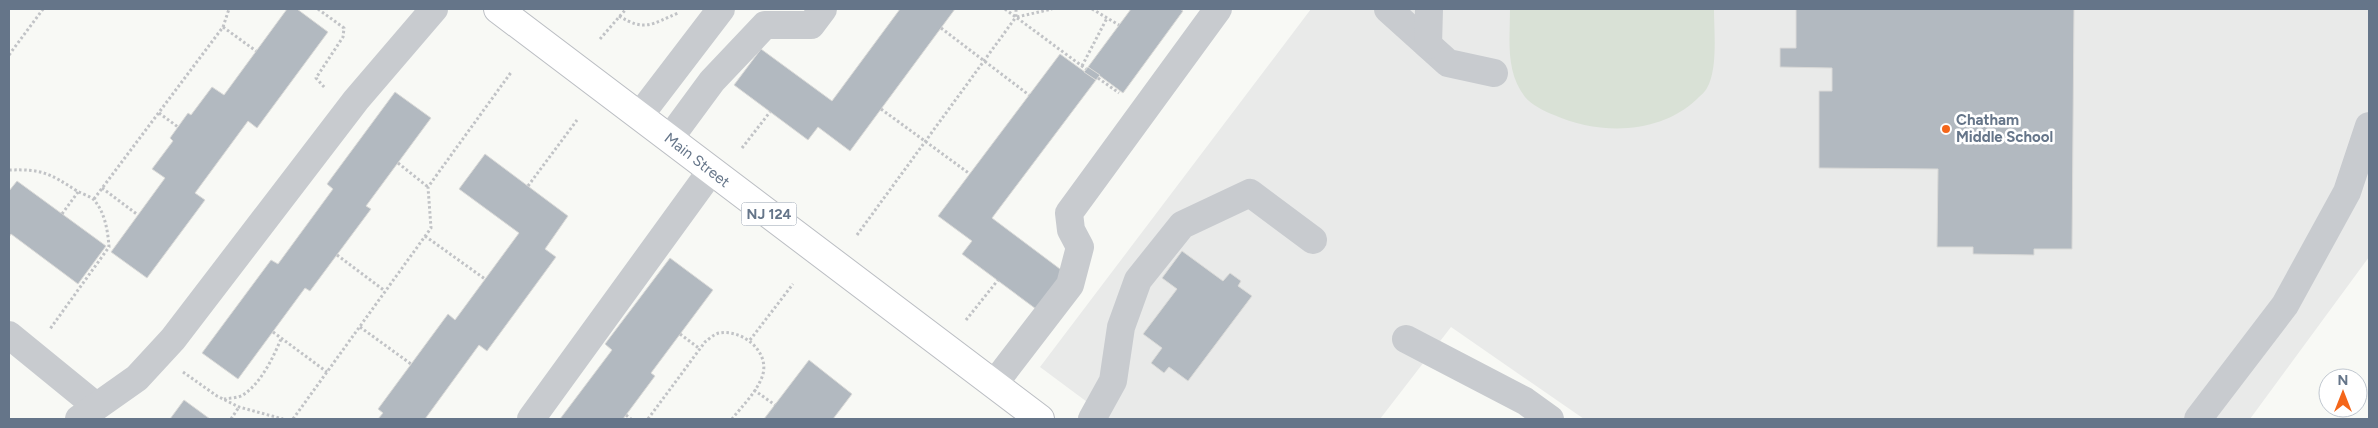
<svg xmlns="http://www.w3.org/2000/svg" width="2378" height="428" font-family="Figtree,sans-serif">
  <rect width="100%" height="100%" fill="#f8f9f5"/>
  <!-- built -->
  <polygon fill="#e9eae9" points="1311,9 2369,9 2369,257 2250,419 1584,419 1451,327 1380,419 1110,419 1040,367"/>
  <!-- green -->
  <path fill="#d9e1d6" d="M 1510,9 L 1714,9 C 1714,31 1718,69 1707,88 C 1705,92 1700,96 1697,99 C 1659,135 1599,135 1554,115 C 1544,111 1532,105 1525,97 C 1505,71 1510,39 1510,9 Z"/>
  <!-- building -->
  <g fill="#b2b9c0" stroke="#dadad8">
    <polygon points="287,9 297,9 328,32 257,128 248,121 195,193 205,200 147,278 111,252 165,178 152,169 173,141 170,138 188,113 191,115 212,87 224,95"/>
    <polygon points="900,9 955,9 850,151 818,127 808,140 734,85 761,49 832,101"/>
    <polygon points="1131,9 1180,9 1183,11 1123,93 1088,67"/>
    <polygon points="1796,9 2074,9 2072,249 2034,249 2034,255 1973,254 1973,247 1937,247 1938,169 1819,168 1819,91 1832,91 1832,68 1780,67 1780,48 1796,48"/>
    <polygon points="1060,54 1096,80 992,218 1064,272 1036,309 962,254 972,241 938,216"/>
    <polygon points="1088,67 1100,75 1096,80 1084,72"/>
    <polygon points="395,92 431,118 366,206 371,209 310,291 305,288 238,379 202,353 271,260 278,264 333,189 327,184"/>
    <polygon points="485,154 568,216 545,249 556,257 487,351 479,345 425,419 378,419 383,413 378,409 448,314 455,320 519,233 459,189"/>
    <polygon points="17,181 106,246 78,284 11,234 9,237 9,191"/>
    <polygon points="1182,251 1223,281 1230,273 1241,281 1238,286 1252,296 1188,381 1169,367 1164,373 1151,363 1162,348 1143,334 1177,289 1162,278"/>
    <polygon points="670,258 713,290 651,373 655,376 623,419 560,419 612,350 605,344"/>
    <polygon points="809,360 852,394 833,419 764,419"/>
    <polygon points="184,400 210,419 170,419"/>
  </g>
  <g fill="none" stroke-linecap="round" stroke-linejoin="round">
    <defs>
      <polyline id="major" points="498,9 1040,419"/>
    </defs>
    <!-- major casing -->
    <use href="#major" stroke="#bbbec3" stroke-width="30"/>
    <!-- path -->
    <g stroke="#c1c3c6" stroke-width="3" stroke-dasharray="2.5 2.5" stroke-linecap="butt">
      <polyline points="318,9 344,28 343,37 316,78 325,88"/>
      <polyline points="1005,9 1086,69"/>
      <polyline points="1092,9 1119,25"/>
      <path d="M 619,16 C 645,32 652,24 678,13"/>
      <polyline points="1017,17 1052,9"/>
      <polyline points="223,27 256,51"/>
      <polyline points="941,28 1029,95"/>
      <polyline points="600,39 626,9"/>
      <polyline points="9,55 43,9"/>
      <polyline points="1082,66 1107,18"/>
      <polyline points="1098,78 1119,93"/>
      <polyline points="881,109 970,174"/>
      <polyline points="159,113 178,127"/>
      <polyline points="742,148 770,112"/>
      <polyline points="398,163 428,187"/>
      <path d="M 9,170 C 42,169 49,173 77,191 C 82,194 90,196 94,200 C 105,212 108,232 109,247 L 50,329"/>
      <polyline points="528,186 577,120"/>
      <polyline points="102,188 138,215"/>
      <polyline points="94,199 223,27 229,9"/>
      <polyline points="62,214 78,192"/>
      <polyline points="857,235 1016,17 1016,9"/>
      <polyline points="425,236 485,279"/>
      <polyline points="337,255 385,291"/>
      <polyline points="966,320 998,280"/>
      <polyline points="360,327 411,364"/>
      <polyline points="273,332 327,372"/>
      <polyline points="680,334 700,349"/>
      <polyline points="750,340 793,284"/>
      <polyline points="183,372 217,396 239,407 283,419"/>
      <polyline points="754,390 775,405"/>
      <path d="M 224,399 C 230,398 238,398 243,395 C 261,383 273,358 281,339"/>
      <polyline points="626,415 631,419"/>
      <polyline points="231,419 239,407"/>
      <polyline points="293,419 431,228 428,187 512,71"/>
      <path d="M 648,419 L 705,342 C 709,339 714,334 719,333 C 741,329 769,350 763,374 C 758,391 742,406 732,419"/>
    </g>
    <!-- minor -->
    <g stroke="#c8cbcf" stroke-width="28">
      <polyline points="1388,9 1448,63 1494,73"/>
      <polyline points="1428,45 1429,9"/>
      <polyline points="640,115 721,9"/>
      <polyline points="670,138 712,81 765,25 811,25 823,9"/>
      <polyline points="9,335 96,406"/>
      <polyline points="1406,339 1525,401 1550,419"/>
      <polyline points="994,384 1070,285 1080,247 1071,230 1069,213 1218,9"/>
      <polyline points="79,419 137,378 173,339 356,100 434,9"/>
      <polyline points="531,419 711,171"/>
      <polyline points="1092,419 1113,381 1121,327 1138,280 1182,225 1250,193 1313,240"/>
      <polyline points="2198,419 2285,305 2347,192 2369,126"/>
    </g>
    <!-- major -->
    <use href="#major" stroke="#fff" stroke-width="28"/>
  </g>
  <!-- markers -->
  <circle fill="#f4661a" stroke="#fff" stroke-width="2" cx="1946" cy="129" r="5"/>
  <g text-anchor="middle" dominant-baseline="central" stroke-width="5" stroke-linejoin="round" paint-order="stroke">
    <!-- shield labels -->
    <rect fill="#fff" stroke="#939eac" stroke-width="1" x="741.5" y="202.5" width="55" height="23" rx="4"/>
    <g font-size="14" font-weight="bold" fill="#657589">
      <text x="769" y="214">NJ 124</text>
    </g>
    <!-- poi labels -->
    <g font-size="15" font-weight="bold" fill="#657589" stroke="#fff" text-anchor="start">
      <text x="1956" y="120">Chatham<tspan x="1956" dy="17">Middle School</tspan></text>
    </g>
    <!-- street labels -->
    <g font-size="15" fill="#657589" stroke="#fff">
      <text transform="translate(697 160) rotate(38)">Main Street</text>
    </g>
  </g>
  <!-- border -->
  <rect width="2378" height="428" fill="none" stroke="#657589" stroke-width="20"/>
  <!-- north arrow -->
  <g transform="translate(2343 393)"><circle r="24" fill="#ffffff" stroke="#c1c8d0"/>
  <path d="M0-4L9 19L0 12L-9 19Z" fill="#f4661a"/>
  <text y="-8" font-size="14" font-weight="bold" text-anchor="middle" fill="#657589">N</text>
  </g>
</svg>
